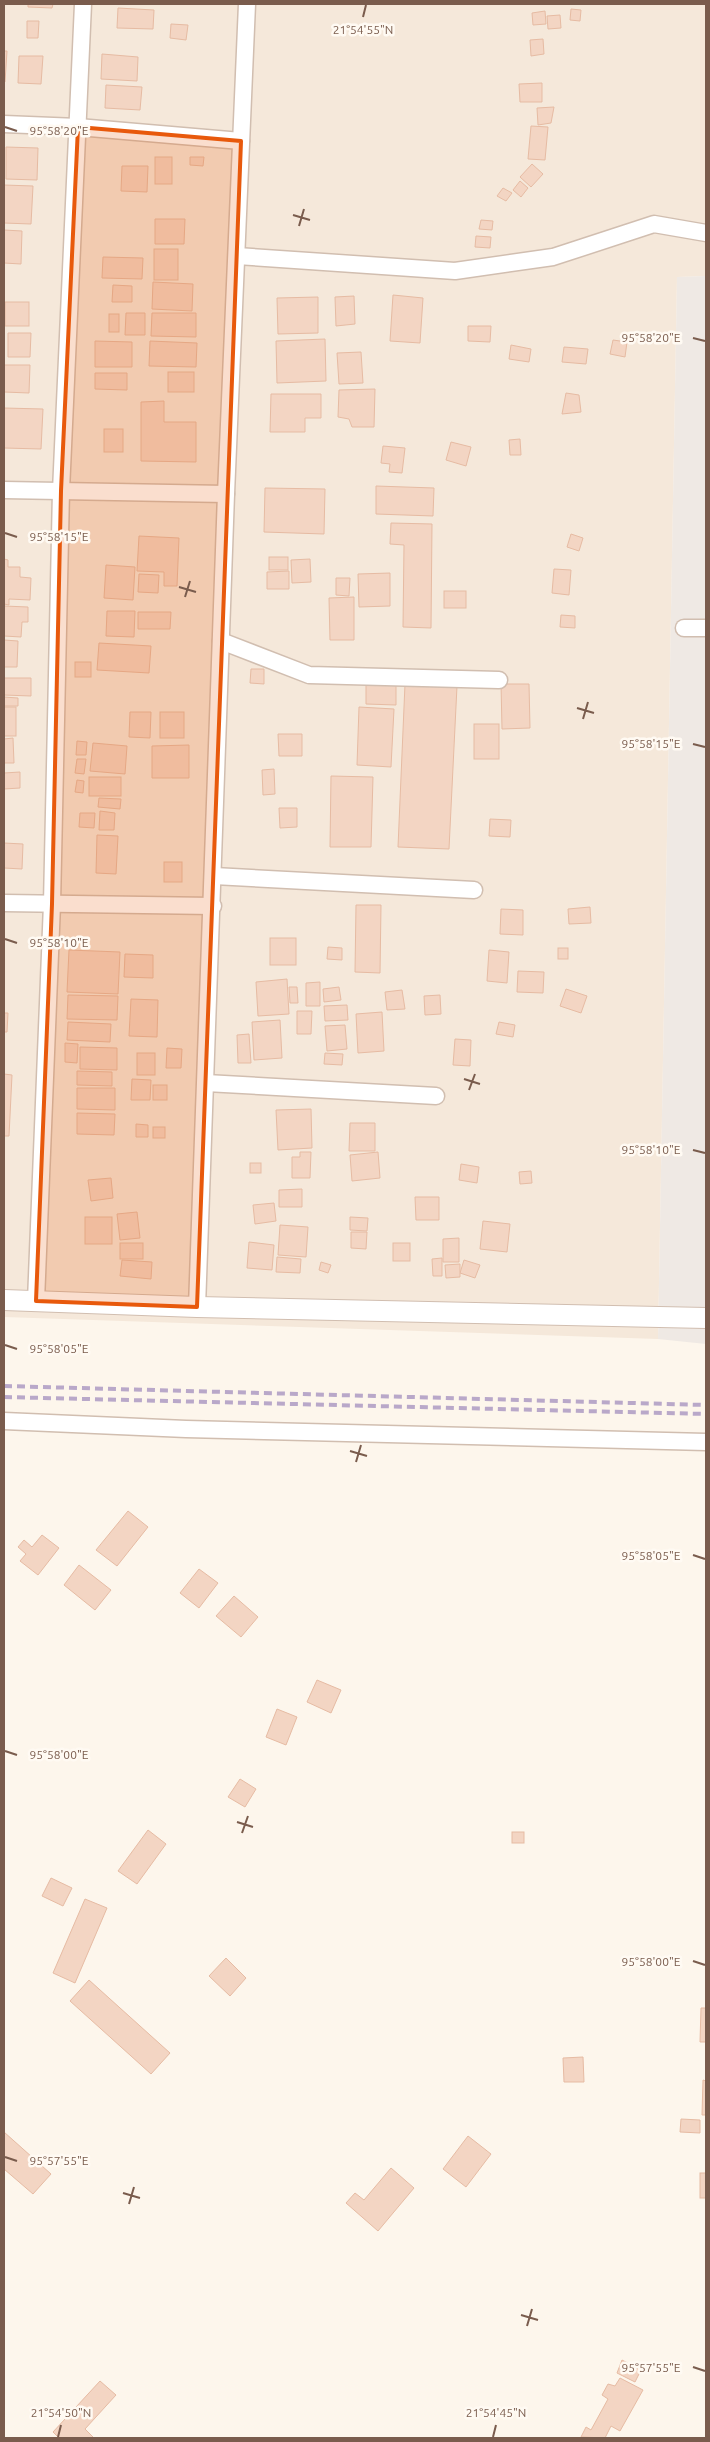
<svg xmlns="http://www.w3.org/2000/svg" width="710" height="2442" font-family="Ubuntu,sans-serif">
  <rect width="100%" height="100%" fill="#fdf6ec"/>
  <!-- residential -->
  <polygon fill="#f5e8da" points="4,4 706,4 706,276 677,277 658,1339 4,1317"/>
  <!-- industrial -->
  <polygon fill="#efe9e4" points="706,276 706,1344 658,1339 677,277"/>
  <!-- building -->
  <g fill="#f3d5c3" stroke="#e6bba3">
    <polygon points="28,4 53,4 52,8 28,7"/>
    <polygon points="118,8 154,10 153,29 117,28"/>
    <polygon points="571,9 581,10 580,21 570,20"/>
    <polygon points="545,11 546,24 533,25 532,13"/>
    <polygon points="560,15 561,28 548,29 547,16"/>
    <polygon points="27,21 39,21 38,38 27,38"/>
    <polygon points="171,24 188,25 186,40 170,38"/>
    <polygon points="543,39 544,54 531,56 530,40"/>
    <polygon points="4,51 7,51 5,82 4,82"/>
    <polygon points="102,54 138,57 137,81 101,79"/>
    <polygon points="19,56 43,56 41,84 18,83"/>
    <polygon points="542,83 542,102 520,102 519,84"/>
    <polygon points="106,85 142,87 140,110 105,108"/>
    <polygon points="554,107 551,123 538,125 537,108"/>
    <polygon points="531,126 548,127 545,160 528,159"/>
    <polygon points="6,147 38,148 37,180 6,179"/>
    <rect x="155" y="157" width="17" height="27"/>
    <polygon points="190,157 204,157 203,166 190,165"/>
    <polygon points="532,164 543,174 531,187 520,177"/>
    <polygon points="122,166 148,166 147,192 121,191"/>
    <polygon points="520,181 528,188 521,197 513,190"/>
    <polygon points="4,185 33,186 31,224 4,223"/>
    <polygon points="503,188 512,193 506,201 497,196"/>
    <polygon points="155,219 185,219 184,244 155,244"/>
    <polygon points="481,220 493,221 492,230 479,229"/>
    <polygon points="4,230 22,231 21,264 4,263"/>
    <polygon points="476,236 491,237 490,248 475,247"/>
    <rect x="154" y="249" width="24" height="31"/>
    <polygon points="103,257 143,258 142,279 102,278"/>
    <polygon points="153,282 193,284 192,311 152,309"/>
    <polygon points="113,285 132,286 132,302 112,302"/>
    <polygon points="393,295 423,298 420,343 390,341"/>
    <polygon points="354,296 355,324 336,326 335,297"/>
    <polygon points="318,297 318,333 278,334 277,298"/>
    <rect x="5" y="302" width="24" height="24"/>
    <polygon points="126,313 145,313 145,335 125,335"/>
    <polygon points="152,313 196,313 196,337 151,336"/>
    <rect x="109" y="314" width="10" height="18"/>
    <polygon points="468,326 491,326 490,342 468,341"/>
    <polygon points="8,333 31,333 30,357 8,357"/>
    <polygon points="325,339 326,381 277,383 276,341"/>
    <polygon points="613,340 627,342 625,357 610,354"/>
    <polygon points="95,341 132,342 132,367 95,367"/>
    <polygon points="150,341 197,343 196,367 149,366"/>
    <polygon points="511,345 531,349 529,362 509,359"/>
    <polygon points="564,347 588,349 586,364 562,362"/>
    <polygon points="361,352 363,383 339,384 337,353"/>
    <polygon points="4,365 30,365 29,393 4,392"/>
    <rect x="168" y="372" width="26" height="20"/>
    <polygon points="95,373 127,373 127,390 95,389"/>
    <polygon points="375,389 374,427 352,427 349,419 338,417 339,390"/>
    <polygon points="566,393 579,395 581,412 562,414"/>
    <polygon points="271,394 321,394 321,418 305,418 305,432 270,432"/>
    <polygon points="164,401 164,422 196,422 196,462 141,461 141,402"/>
    <polygon points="4,408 43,409 41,449 4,448"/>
    <rect x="104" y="429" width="19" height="23"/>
    <polygon points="520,439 521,455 510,455 509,440"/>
    <polygon points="451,442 471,447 466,466 446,460"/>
    <polygon points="383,446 405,448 402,473 389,472 390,464 381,463"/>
    <polygon points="376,486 434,488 433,516 376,514"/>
    <polygon points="265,488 325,489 324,534 264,532"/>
    <polygon points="391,523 432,524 431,628 403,627 404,545 390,544"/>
    <polygon points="571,534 583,538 579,551 567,547"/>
    <polygon points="139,536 179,538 177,586 164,586 164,572 137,571"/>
    <rect x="269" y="557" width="19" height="13"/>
    <polygon points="4,559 8,560 8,567 20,567 20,577 31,578 30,600 9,599 9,605 4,604"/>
    <polygon points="310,559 311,582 292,583 291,560"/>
    <polygon points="106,565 135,567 133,600 104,598"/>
    <polygon points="554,569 571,570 569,595 552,593"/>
    <polygon points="289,571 289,589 267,589 267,572"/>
    <polygon points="390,573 390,606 359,607 358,574"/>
    <polygon points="139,574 159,575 158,593 138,592"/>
    <polygon points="336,578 350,578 349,596 336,595"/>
    <rect x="444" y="591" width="22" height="17"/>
    <polygon points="354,597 354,640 330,640 329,598"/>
    <polygon points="4,606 28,607 28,622 22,622 21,637 4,636"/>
    <polygon points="107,611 135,611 134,637 106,636"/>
    <polygon points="138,612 171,612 170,629 138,629"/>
    <polygon points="561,615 575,616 575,628 560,627"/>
    <polygon points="4,640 18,641 17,667 4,667"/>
    <polygon points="99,643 151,646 149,673 97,670"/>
    <rect x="75" y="662" width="16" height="15"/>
    <polygon points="251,669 264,669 264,684 250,683"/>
    <polygon points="4,678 31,678 31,696 4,695"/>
    <polygon points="366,681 396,682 396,705 366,704"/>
    <polygon points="405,684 457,686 449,849 398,847"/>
    <polygon points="501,684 529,684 530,728 502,729"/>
    <polygon points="4,697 18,698 18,706 4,706"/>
    <rect x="4" y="707" width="12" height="29"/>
    <polygon points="359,707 394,709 391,767 357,765"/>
    <polygon points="130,712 151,712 150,738 129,737"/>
    <rect x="160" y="712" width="24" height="26"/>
    <rect x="474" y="724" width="25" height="35"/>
    <polygon points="278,734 302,734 302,756 279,756"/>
    <polygon points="13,738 14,763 4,763 4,739"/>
    <polygon points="77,741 87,742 86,755 76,755"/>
    <polygon points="93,743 127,746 125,774 90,771"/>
    <polygon points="189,745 189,778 152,778 152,746"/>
    <polygon points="77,759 86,759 84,774 75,773"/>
    <polygon points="274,769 275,794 263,795 262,770"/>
    <polygon points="20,772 20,788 4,789 4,773"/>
    <polygon points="331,776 373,777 371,847 330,847"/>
    <rect x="89" y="777" width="32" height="19"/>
    <polygon points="77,780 84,781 83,793 75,792"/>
    <polygon points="99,798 121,799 120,809 98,807"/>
    <polygon points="279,808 297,808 297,827 280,828"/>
    <polygon points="100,811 115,813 114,830 99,830"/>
    <polygon points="80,813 95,813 94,828 79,827"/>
    <polygon points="490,819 511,820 510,837 489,836"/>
    <polygon points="97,835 118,836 116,874 96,873"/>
    <polygon points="4,843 23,844 22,869 4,868"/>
    <rect x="164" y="862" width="18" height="20"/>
    <polygon points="356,905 381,905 380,973 355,972"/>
    <polygon points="590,907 591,923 569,924 568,909"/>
    <polygon points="501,909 523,910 523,935 500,934"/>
    <rect x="270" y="938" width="26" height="27"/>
    <polygon points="328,947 342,948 342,960 327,959"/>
    <rect x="558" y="948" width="10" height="11"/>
    <polygon points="69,950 120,952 118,994 67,992"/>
    <polygon points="489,950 509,952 507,983 487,981"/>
    <polygon points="125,954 153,955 153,978 124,977"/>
    <polygon points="518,971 544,972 543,993 517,992"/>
    <polygon points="287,979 289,1014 258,1016 256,982"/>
    <polygon points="320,982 320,1006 306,1006 306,983"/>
    <polygon points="289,987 297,987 298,1003 290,1003"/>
    <polygon points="339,987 341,1000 324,1002 323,989"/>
    <polygon points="566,989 587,996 581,1013 560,1006"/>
    <polygon points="402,990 405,1009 387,1010 385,992"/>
    <polygon points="68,995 118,996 117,1020 67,1019"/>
    <polygon points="440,995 441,1014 425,1015 424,996"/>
    <polygon points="131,999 158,1000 157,1037 129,1036"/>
    <polygon points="347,1005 348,1020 325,1021 324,1006"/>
    <polygon points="297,1011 312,1011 311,1034 297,1034"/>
    <polygon points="382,1012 384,1051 358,1053 356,1014"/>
    <polygon points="4,1013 8,1013 7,1032 4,1032"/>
    <polygon points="280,1020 282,1058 254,1060 252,1022"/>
    <polygon points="68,1022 111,1024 110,1042 67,1040"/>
    <polygon points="499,1022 515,1025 513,1037 496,1034"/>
    <polygon points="345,1025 347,1049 327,1051 325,1026"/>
    <polygon points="249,1034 251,1063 238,1063 237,1035"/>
    <polygon points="455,1039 471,1040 470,1066 453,1065"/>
    <polygon points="65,1043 78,1044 77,1063 65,1062"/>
    <polygon points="80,1047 117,1048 117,1070 80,1069"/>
    <polygon points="167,1048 182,1049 181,1068 166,1068"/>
    <rect x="137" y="1053" width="18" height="22"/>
    <polygon points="325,1053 343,1054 342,1065 324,1064"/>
    <polygon points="77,1071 112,1072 112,1086 77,1085"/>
    <polygon points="4,1074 12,1075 9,1136 4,1136"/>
    <polygon points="132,1079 151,1080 150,1100 131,1100"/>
    <rect x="153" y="1085" width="14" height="15"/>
    <polygon points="77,1088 115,1088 115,1110 77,1109"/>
    <polygon points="311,1109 312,1148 278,1150 276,1110"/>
    <polygon points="77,1113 115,1114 114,1135 77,1134"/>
    <polygon points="350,1123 375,1123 375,1151 349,1151"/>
    <polygon points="136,1124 148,1125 148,1137 136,1137"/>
    <rect x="153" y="1127" width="12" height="11"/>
    <polygon points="300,1152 311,1152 310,1178 292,1178 292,1157 300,1157"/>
    <polygon points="378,1152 380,1178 352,1181 350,1155"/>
    <rect x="250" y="1163" width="11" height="10"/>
    <polygon points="461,1164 479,1167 477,1183 459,1180"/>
    <polygon points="531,1171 532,1183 520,1184 519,1172"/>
    <polygon points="111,1178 113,1198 91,1201 88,1180"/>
    <polygon points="302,1189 302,1207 279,1207 279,1190"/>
    <polygon points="415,1197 439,1197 439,1220 416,1220"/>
    <polygon points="274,1203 276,1221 255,1224 253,1205"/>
    <polygon points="137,1212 140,1238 120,1240 117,1214"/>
    <rect x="85" y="1217" width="27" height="27"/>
    <polygon points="350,1217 368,1218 367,1231 350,1230"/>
    <polygon points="483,1221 510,1224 507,1252 480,1249"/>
    <polygon points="280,1225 308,1227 306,1257 278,1255"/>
    <polygon points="351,1232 367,1232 366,1249 351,1248"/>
    <polygon points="459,1238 459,1262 443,1262 443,1239"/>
    <polygon points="249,1242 274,1245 272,1270 247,1268"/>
    <rect x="120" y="1243" width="23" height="16"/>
    <rect x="393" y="1243" width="17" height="18"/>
    <polygon points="277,1257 301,1259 300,1273 276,1272"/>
    <polygon points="442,1258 442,1276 433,1276 432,1259"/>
    <polygon points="122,1260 152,1262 151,1279 120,1276"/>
    <polygon points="464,1260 480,1265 475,1278 460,1273"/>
    <polygon points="321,1262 331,1265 328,1273 319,1270"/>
    <polygon points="460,1264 460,1277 446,1278 445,1265"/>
    <polygon points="128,1511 148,1527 117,1566 96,1550"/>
    <polygon points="42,1535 59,1548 38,1575 20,1561 26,1554 18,1547 24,1540 32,1547"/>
    <polygon points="79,1565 111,1590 95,1610 64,1585"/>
    <polygon points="199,1569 218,1583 199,1608 180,1593"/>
    <polygon points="234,1596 258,1617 241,1637 216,1616"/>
    <polygon points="317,1680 341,1690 331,1713 307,1702"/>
    <polygon points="277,1709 297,1717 286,1745 266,1737"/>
    <polygon points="240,1779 256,1789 245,1807 228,1797"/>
    <polygon points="148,1830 166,1844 137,1884 118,1871"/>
    <rect x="512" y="1832" width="12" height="11"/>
    <polygon points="51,1878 72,1888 63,1906 42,1896"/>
    <polygon points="85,1899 107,1908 75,1983 53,1973"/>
    <polygon points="226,1958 246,1978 230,1996 209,1976"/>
    <polygon points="89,1980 170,2053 151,2074 70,2001"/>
    <polygon points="701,2008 706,2008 706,2042 700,2042"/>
    <polygon points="583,2057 584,2082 564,2082 563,2058"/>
    <polygon points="703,2080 706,2081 706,2115 702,2115"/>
    <polygon points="681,2119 700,2120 700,2133 680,2132"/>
    <polygon points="4,2132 51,2174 33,2194 4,2169"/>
    <polygon points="468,2136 491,2154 466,2187 443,2169"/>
    <polygon points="391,2168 414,2188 378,2231 346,2203 355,2193 364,2200"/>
    <rect x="700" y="2173" width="6" height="25"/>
    <polygon points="622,2360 641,2370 635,2382 617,2373"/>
    <polygon points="620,2378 643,2390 620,2431 611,2426 605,2438 581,2437 586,2427 591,2430 608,2399 602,2395 608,2384 615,2386"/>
    <polygon points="100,2381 116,2395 85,2429 94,2438 59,2438 53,2432"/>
  </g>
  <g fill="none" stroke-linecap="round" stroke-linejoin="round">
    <defs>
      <g id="minor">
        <polyline points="4,124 78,127 241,141"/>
        <polyline points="237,256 455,271 553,257 654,224 706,233"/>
        <polyline points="4,490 226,494"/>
        <polyline points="684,628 706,628"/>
        <polyline points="221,641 309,675 499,680"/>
        <polyline points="214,876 474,890"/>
        <polyline points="4,903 213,906"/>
        <polyline points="206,1083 436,1096"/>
        <polyline points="36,1301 52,904 61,491 83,4"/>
        <polyline points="197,1307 226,494 247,4"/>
        <polyline points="4,1421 186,1429 706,1442"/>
      </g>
      <polyline id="tertiary" points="4,1300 197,1307 706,1318"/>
    </defs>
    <!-- minor casing -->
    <use href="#minor" stroke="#d1beb0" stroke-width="19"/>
    <!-- tertiary casing -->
    <use href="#tertiary" stroke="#d1beb0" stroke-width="22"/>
    <!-- minor -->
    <use href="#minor" stroke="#fff" stroke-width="16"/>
    <!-- tertiary -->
    <use href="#tertiary" stroke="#fff" stroke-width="20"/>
    <!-- rail -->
    <g stroke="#b9a8c9" stroke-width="4" stroke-dasharray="8 5" stroke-linecap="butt">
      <polyline points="4,1386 706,1405"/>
      <polyline points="4,1397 706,1414"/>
    </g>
  </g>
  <!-- marked area -->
  <path fill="#e8590c" fill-opacity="0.2" stroke="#e8590c" stroke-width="4" stroke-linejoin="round" d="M 78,127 L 241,141 L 197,1307 L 36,1301 L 52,904 L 61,491 Z"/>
  <!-- ticks -->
  <path fill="none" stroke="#7a5c4d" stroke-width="2" d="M 363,17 L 366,5M 5,127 L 17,131M 293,215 L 310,220M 299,226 L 304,209M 693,338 L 705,341M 5,533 L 17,537M 179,587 L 196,592M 185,597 L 190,581M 577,708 L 594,713M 583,719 L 588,702M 693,744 L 705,747M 5,939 L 17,943M 464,1079 L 480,1084M 469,1090 L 475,1074M 693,1150 L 705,1153M 5,1345 L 17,1349M 350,1451 L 367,1456M 356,1462 L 361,1445M 693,1555 L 705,1559M 5,1751 L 17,1755M 237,1822 L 253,1827M 242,1833 L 248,1816M 693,1961 L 705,1965M 5,2157 L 17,2161M 123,2193 L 140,2198M 129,2204 L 134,2187M 521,2315 L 538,2320M 527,2326 L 532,2309M 693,2367 L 705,2371M 58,2437 L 61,2425M 493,2437 L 496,2425"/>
  <g font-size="12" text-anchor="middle" fill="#7a5c4d" stroke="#fffaf3" stroke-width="5" stroke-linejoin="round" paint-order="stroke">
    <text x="363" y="34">21°54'55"N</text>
    <text x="59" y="135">95°58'20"E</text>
    <text x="651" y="342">95°58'20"E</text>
    <text x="59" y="541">95°58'15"E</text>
    <text x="651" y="748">95°58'15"E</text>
    <text x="59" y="947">95°58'10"E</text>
    <text x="651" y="1154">95°58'10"E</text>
    <text x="59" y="1353">95°58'05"E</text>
    <text x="651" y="1560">95°58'05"E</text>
    <text x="59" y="1759">95°58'00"E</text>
    <text x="651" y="1966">95°58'00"E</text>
    <text x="59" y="2165">95°57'55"E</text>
    <text x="651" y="2372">95°57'55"E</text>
    <text x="61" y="2417">21°54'50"N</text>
    <text x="496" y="2417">21°54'45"N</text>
  </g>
  <!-- border -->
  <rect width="710" height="2442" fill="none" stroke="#7a5c4d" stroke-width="10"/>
</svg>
